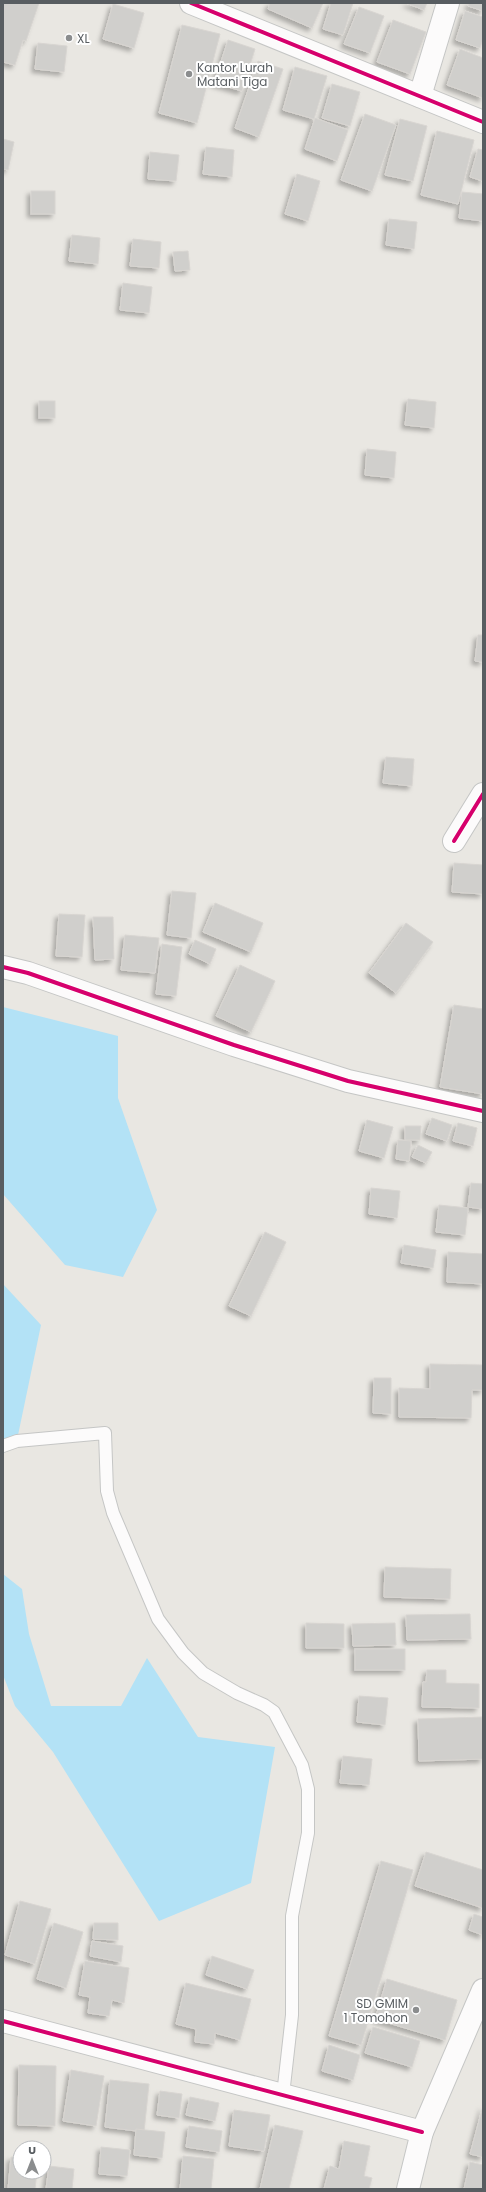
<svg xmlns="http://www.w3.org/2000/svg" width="486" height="2192" font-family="Poppins,sans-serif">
  <defs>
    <filter id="shadow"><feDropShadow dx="-3.5" dy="3.5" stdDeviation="2" flood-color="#0004"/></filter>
  </defs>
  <rect width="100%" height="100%" fill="#e9e7e2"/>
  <!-- water -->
  <g fill="#b3e2f6">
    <polygon points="3,1007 118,1036 118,1098 157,1210 123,1277 65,1265 3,1194"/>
    <polygon points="3,1284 41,1325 17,1440 3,1454"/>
    <polygon points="3,1574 22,1589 29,1634 51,1706 121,1706 147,1658 198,1737 275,1747 251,1883 159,1921 53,1752 15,1706 3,1675"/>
  </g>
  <!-- building -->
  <g fill="#d0cfcc" stroke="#d8d5d1" filter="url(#shadow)">
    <polygon points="3,3 39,3 26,41 23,40 15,65 3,62"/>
    <polygon points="270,3 323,3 312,28 268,9"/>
    <polygon points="331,3 353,3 343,35 323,29"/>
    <polygon points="406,3 427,3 424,10"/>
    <polygon points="469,3 483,3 483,11 468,6"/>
    <polygon points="113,4 144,13 134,48 103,39"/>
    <polygon points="359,7 384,16 370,53 344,44"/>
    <polygon points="465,11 483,17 483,39 480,48 456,40"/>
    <polygon points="393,20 426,32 410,74 377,62"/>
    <polygon points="182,25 220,34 197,123 159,113"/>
    <polygon points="228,40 255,49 242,91 214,83"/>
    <polygon points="38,43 67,46 64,72 35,69"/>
    <polygon points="460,49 483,58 483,98 447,85"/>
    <polygon points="258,61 283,69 259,137 235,128"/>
    <polygon points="295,67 327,76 314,119 283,110"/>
    <polygon points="332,84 360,92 350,126 322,118"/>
    <polygon points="365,114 396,125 372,191 341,180"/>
    <polygon points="315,118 348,130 337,161 305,149"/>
    <polygon points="400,119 427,126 413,181 385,175"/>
    <polygon points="437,131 474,140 458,204 421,195"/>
    <polygon points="3,139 14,142 8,170 3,169"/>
    <polygon points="206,147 234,150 232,177 203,174"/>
    <polygon points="478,149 483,150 483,181 470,177"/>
    <polygon points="150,152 179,155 176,181 148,179"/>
    <polygon points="297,174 320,181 308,221 285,214"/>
    <rect x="31" y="191" width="24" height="23"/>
    <polygon points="462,192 483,194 483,221 459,218"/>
    <polygon points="389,219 417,222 414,249 386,245"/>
    <polygon points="72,235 100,238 98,264 69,261"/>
    <polygon points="133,239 161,242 159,268 130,266"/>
    <polygon points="188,251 190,270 175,271 173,252"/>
    <polygon points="123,283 152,287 149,313 120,310"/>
    <polygon points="408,399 436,402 434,428 405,425"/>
    <rect x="39" y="401" width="16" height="17"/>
    <polygon points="367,449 396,452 394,478 365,475"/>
    <polygon points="478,635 483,635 483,662 475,661"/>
    <polygon points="386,757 414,759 412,786 383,783"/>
    <polygon points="454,863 483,865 483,894 452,892"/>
    <polygon points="172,891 196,893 191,938 167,935"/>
    <polygon points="215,903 263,923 251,952 203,932"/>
    <polygon points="59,914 85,915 82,957 56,956"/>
    <polygon points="93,917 113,917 114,959 95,960"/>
    <polygon points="406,923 433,942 396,993 369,973"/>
    <polygon points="125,935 159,938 155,973 121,970"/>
    <polygon points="195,940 216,949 210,964 189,954"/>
    <polygon points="162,944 182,947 176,996 156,994"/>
    <polygon points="240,965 275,981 251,1032 216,1016"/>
    <polygon points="454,1005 483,1009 483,1094 440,1087"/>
    <polygon points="432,1118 452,1125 447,1141 426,1134"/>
    <polygon points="367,1120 393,1127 384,1158 359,1151"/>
    <polygon points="458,1123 477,1128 473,1146 453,1141"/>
    <polygon points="405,1126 421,1126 420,1140 405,1140"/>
    <polygon points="398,1140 411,1141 409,1161 396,1159"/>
    <polygon points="418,1145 432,1152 426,1163 412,1157"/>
    <polygon points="471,1183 483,1184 483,1209 468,1207"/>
    <polygon points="371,1188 400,1191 397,1218 369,1214"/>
    <polygon points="439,1205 468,1208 465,1235 436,1232"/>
    <polygon points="265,1232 286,1242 251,1316 229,1306"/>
    <polygon points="404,1245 436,1250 433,1268 401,1263"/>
    <polygon points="448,1252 483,1254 483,1284 447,1282"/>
    <polygon points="430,1364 483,1365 483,1390 472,1390 471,1418 399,1417 399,1388 430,1389"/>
    <polygon points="374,1378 391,1378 391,1414 373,1413"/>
    <polygon points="385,1567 451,1569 450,1599 384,1597"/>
    <polygon points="470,1614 471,1639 407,1640 406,1615"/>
    <polygon points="306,1623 344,1624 344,1648 306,1648"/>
    <polygon points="395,1623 396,1645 353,1646 352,1624"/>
    <rect x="355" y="1649" width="50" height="21"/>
    <polygon points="427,1670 446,1670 446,1683 479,1684 479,1708 422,1707 423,1682 426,1682"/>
    <polygon points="359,1696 388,1698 385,1725 357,1722"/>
    <polygon points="482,1717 483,1759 419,1761 418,1719"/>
    <polygon points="343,1756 372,1759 369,1785 340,1783"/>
    <polygon points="426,1852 483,1870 483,1908 415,1886"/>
    <polygon points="381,1861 413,1870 361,2045 329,2036"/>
    <polygon points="20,1901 51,1909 35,1964 5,1955"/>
    <polygon points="474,1914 483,1917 483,1935 469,1930"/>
    <polygon points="54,1923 83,1932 66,1988 37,1979"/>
    <polygon points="94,1923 118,1923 118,1940 93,1939"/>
    <polygon points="92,1941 123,1946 121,1962 90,1956"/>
    <polygon points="212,1956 254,1970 247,1989 206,1975"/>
    <polygon points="85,1961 129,1968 124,2003 112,2000 109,2016 88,2013 90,1997 79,1995"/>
    <polygon points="387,1979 457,2000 445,2040 375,2019"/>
    <polygon points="186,1983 251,1999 240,2040 215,2033 214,2044 195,2042 196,2029 176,2024"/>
    <polygon points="373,2027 420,2041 412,2067 365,2053"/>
    <polygon points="329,2045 360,2055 353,2080 322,2071"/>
    <polygon points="19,2065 56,2066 55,2126 18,2125"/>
    <polygon points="71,2070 104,2076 96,2126 63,2121"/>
    <polygon points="110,2080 149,2084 144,2132 105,2127"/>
    <polygon points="160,2091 182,2094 179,2118 157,2115"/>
    <polygon points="190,2097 219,2103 215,2121 186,2115"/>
    <polygon points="483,2106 483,2157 470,2154"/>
    <polygon points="234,2110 270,2115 264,2151 229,2146"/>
    <polygon points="275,2125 303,2131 289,2189 260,2189"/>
    <polygon points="189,2126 222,2131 219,2152 186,2147"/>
    <polygon points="136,2129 165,2132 162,2158 134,2155"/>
    <polygon points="344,2141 370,2146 364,2176 372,2178 369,2189 324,2189 330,2166 339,2169"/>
    <polygon points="101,2147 130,2150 127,2176 99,2174"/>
    <polygon points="183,2156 214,2159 211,2189 180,2189"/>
    <polygon points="11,2157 20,2158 20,2172 37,2172 35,2189 8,2189"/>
    <polygon points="470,2162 483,2165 483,2189 464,2189"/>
    <polygon points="49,2166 74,2169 72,2189 46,2189"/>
  </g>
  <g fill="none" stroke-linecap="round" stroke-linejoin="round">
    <defs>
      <polyline id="service" points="3,1446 17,1441 105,1433 107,1491 113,1513 158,1619 183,1653 203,1673 237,1693 264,1705 274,1712 302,1765 308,1789 308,1833 292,1916 292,2015 283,2095"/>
      <g id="minor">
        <polyline points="191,3 483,122"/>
        <polyline points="420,96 448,3"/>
        <polyline points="454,841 483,794"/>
        <polyline points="3,967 28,973 234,1045 348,1081 483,1111"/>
        <polyline points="3,2021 422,2132"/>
        <polyline points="408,2189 422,2132 483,1990"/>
      </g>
    </defs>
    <!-- service casing -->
    <use href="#service" stroke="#c5c6c5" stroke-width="14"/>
    <!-- minor casing -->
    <use href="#minor" stroke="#c5c6c5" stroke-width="24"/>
    <!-- service -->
    <use href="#service" stroke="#fcfbfb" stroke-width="12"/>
    <!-- minor -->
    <use href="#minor" stroke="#fcfbfb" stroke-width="22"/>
    <defs>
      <g id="cycleway">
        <polyline points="191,3 483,122"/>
        <polyline points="454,841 483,794"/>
        <polyline points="3,967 28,973 234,1045 348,1081 483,1111"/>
        <polyline points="3,2021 422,2132"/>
      </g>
    </defs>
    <!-- cycleway casing -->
    <use href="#cycleway" stroke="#fff" stroke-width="6"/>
    <!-- cycleway -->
    <use href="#cycleway" stroke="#d6006c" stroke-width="4"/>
  </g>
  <!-- markers -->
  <g fill="#8b8d8e" stroke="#fff" stroke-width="1.5">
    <circle cx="69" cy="38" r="4"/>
    <circle cx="189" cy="74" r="4"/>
    <circle cx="416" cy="2010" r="4"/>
  </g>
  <g text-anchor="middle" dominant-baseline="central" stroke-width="4" stroke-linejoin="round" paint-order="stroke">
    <!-- poi labels -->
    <g font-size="12" fill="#585d61" stroke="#fff" text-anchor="start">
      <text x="77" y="38">XL</text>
      <text x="197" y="67">Kantor Lurah<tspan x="197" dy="14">Matani Tiga</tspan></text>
      <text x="408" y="2003" text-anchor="end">SD GMIM<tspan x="408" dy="14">1 Tomohon</tspan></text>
    </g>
  </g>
  <!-- border -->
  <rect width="486" height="2192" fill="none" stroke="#585d61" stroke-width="8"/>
  <!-- north arrow -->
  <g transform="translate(32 2160)"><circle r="19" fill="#ffffff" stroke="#bcbec0"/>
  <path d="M0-3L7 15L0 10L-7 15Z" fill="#8b8d8e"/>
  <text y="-6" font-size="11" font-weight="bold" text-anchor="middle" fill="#585d61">U</text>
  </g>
</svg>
